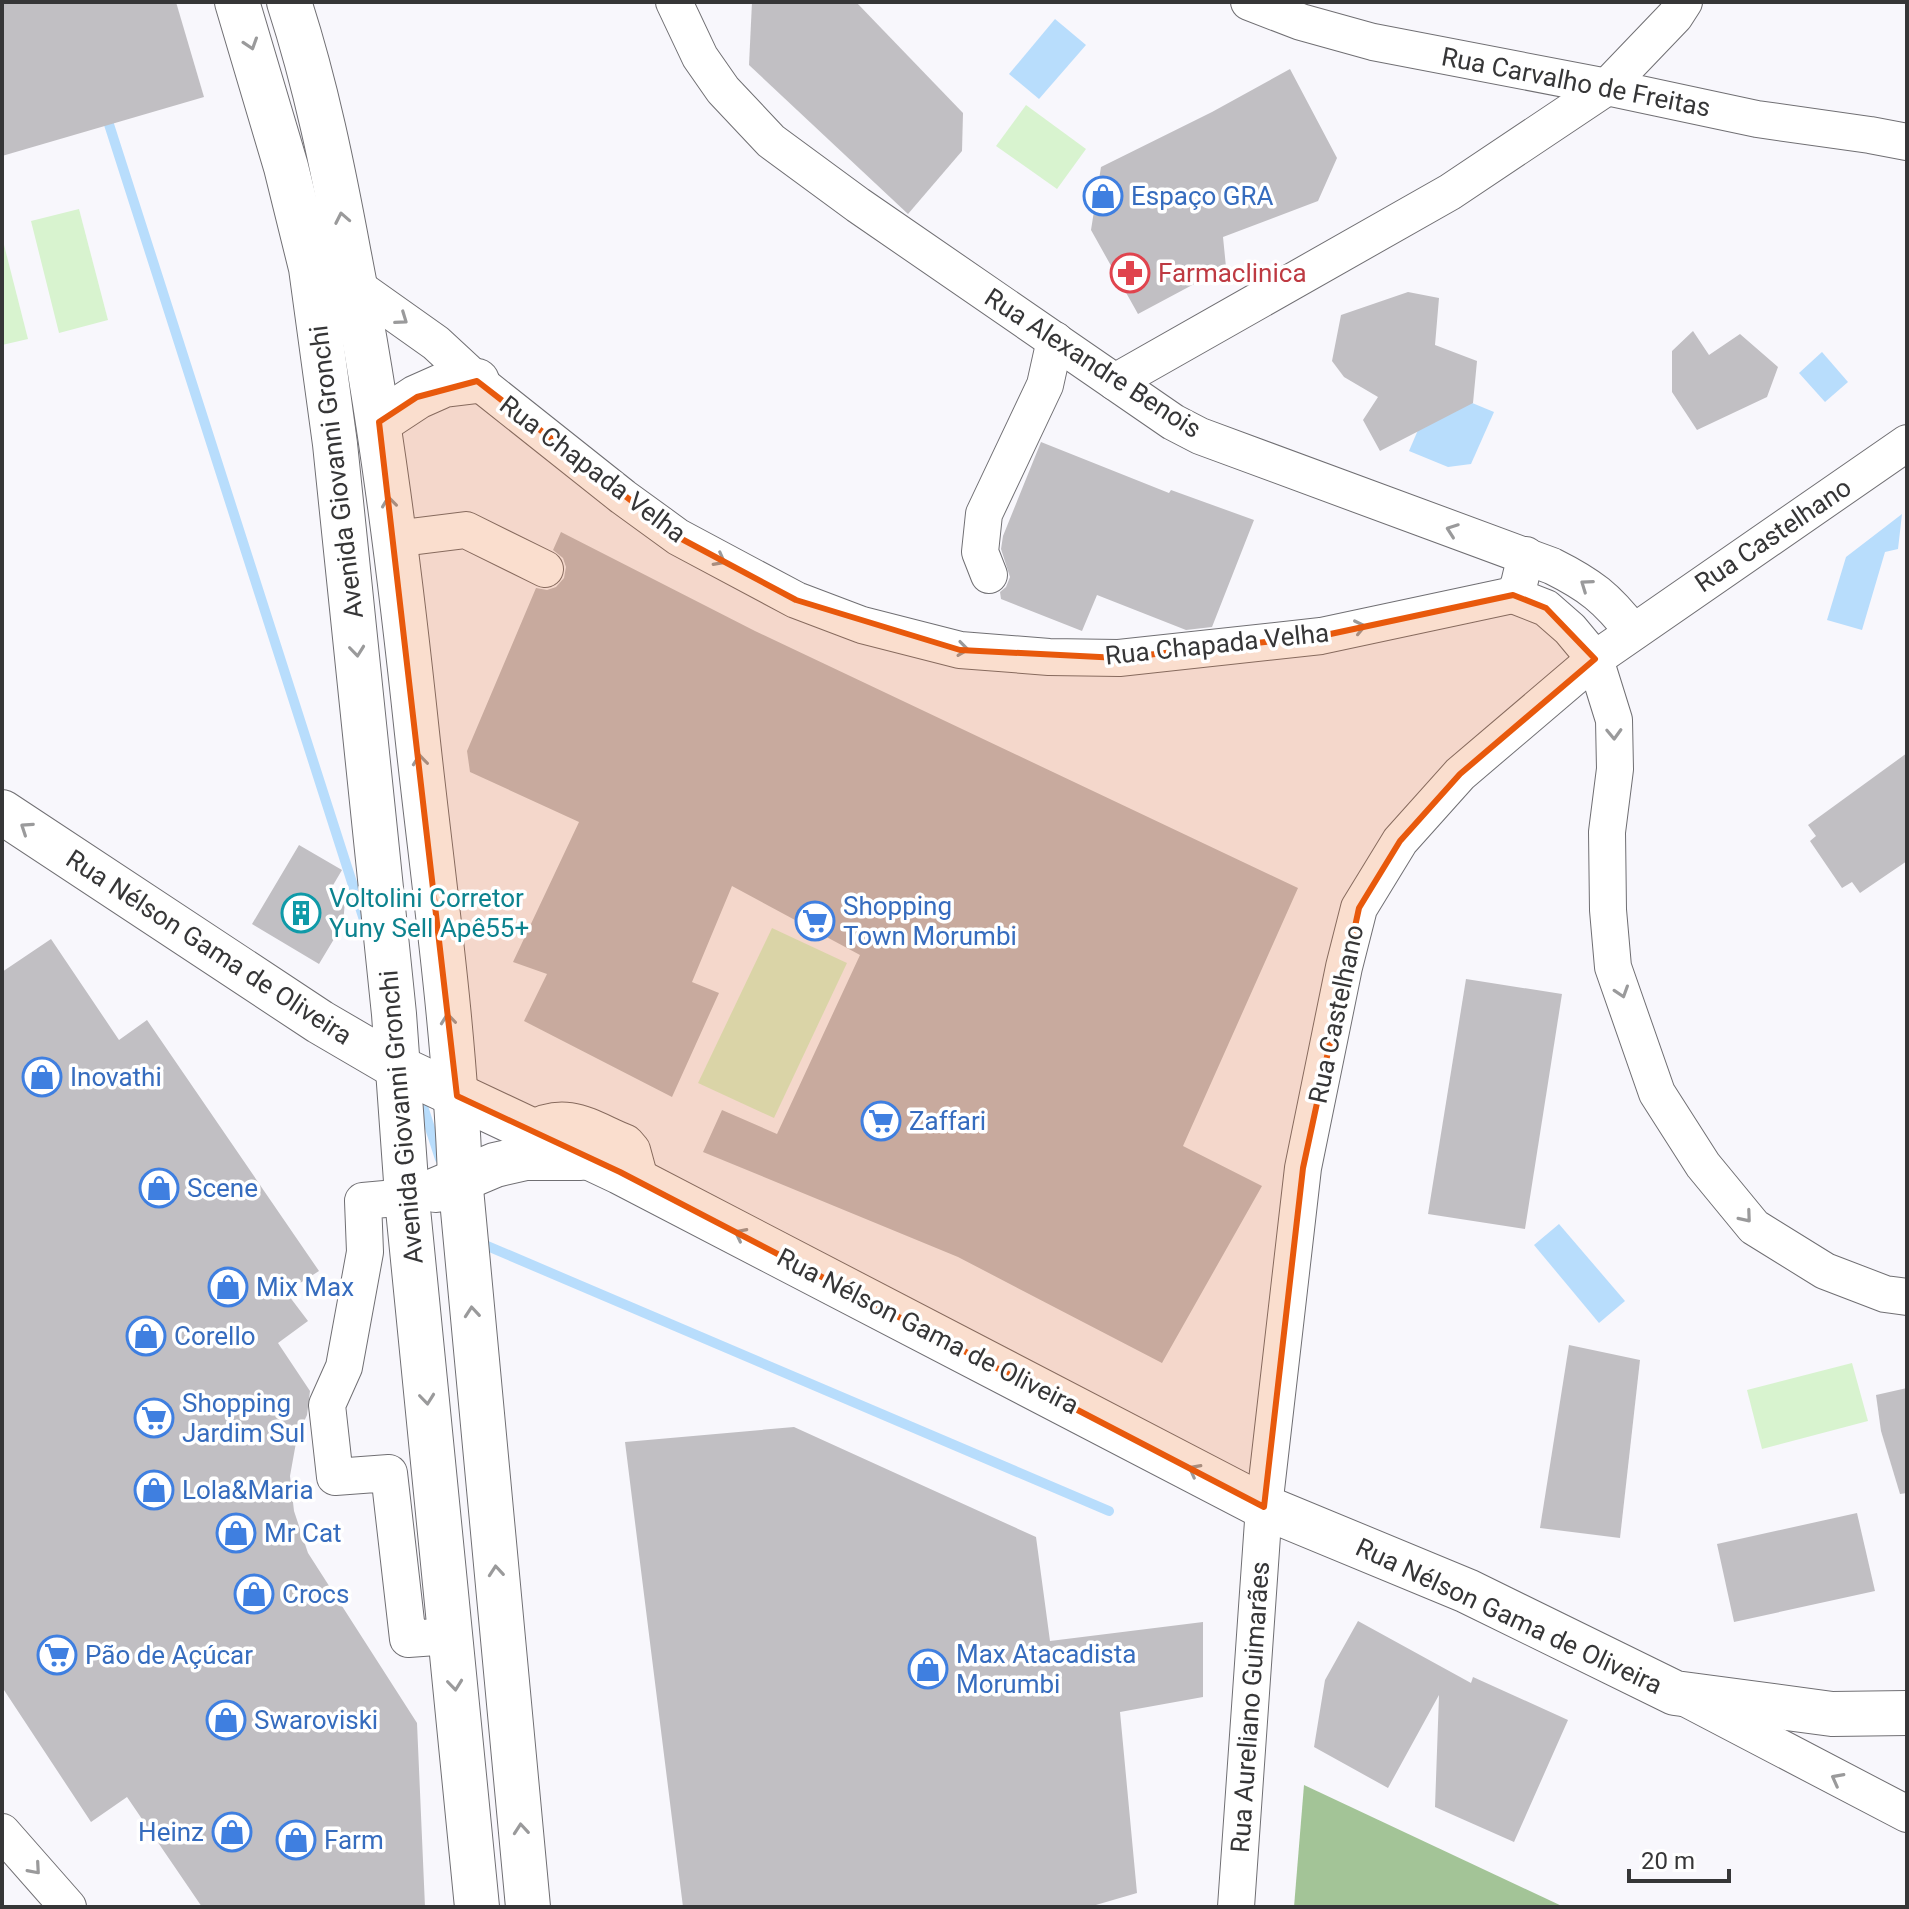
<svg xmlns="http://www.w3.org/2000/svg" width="1909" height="1909" font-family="Roboto,sans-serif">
  <rect width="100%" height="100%" fill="#f8f7fc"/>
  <!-- green -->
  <g fill="#d8f3cf">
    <polygon points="1026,105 1086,149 1057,189 996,146"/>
    <polygon points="79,209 108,320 59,333 31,221"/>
    <polygon points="2,237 28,339 2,345"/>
    <polygon points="772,928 847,963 774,1118 698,1083"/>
    <polygon points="1852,1363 1868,1421 1762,1449 1747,1390"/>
  </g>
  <!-- forest -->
  <polygon fill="#a3c497" points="1304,1785 1564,1907 1294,1907"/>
  <!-- water -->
  <g fill="#b8ddfc">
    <polygon points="1055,19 1086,45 1039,99 1009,74"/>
    <polygon points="1822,352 1848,382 1825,402 1799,373"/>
    <polygon points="1436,388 1494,412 1471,464 1448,467 1409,451"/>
    <polygon points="1902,514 1898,549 1885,552 1862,630 1827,620 1846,557"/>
    <polygon points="1559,1224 1625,1301 1599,1323 1534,1245"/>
  </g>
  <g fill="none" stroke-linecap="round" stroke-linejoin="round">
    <!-- stream -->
    <g stroke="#b8ddfc" stroke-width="10">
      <polyline points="106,115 365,923"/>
      <polyline points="419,1094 440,1159"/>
      <polyline points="478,1242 1109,1511"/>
    </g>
  </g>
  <!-- building -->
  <g fill="#c1bfc3">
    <polygon points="2,2 176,2 204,97 2,156"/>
    <polygon points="752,2 856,2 963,113 962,151 908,214 749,65"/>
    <polygon points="1290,69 1337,158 1318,201 1223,237 1226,267 1138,314 1091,230 1101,167 1212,112"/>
    <polygon points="1408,292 1439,298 1435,345 1477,361 1473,403 1380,451 1363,420 1378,397 1344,377 1332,361 1341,315"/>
    <polygon points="1693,331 1709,355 1740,334 1778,367 1767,397 1697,430 1672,392 1672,351"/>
    <polygon points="1041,442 1169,493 1171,490 1254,520 1212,627 1186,630 1097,595 1082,631 1001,599 1000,592 1006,587 1010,577 1001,549 1003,536"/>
    <polygon points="561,532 755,631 1298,888 1183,1146 1262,1186 1162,1363 958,1257 703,1152 722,1110 777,1134 860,955 732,886 692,982 719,993 672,1097 524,1021 547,974 513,962 579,822 470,772 467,751 536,588 547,590 556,587 564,578 566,567 563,558 553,550"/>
    <polygon points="1907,753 1907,861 1860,893 1852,882 1842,888 1810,841 1816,836 1808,825"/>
    <polygon points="299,845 342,870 329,892 345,901 343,924 319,964 252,924"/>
    <polygon points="51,939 119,1040 147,1020 319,1271 286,1292 308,1321 278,1343 310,1391 307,1415 297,1437 290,1476 294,1511 308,1553 417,1723 425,1907 202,1907 127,1797 91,1822 2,1687 2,972"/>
    <polygon points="1466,979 1562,994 1525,1229 1428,1214"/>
    <polygon points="1569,1345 1640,1360 1620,1538 1540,1528"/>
    <polygon points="1907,1388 1907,1493 1900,1494 1881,1431 1876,1395"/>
    <polygon points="794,1427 1036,1537 1050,1641 1203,1622 1203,1697 1120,1712 1137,1893 1089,1907 683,1907 625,1442"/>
    <polygon points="1857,1513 1875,1591 1734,1622 1717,1544"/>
    <polygon points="1358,1621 1471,1683 1473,1677 1568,1720 1514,1842 1435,1807 1439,1695 1388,1788 1314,1747 1325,1680"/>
  </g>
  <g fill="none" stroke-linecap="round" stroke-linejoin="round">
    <defs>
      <g id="minor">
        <path d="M 674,2 L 700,57 L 723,90 L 771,141 L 858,205 L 1173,422 L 1200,436 L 1552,566 C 1590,585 1607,598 1633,632"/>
        <polyline points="1249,2 1301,22 1373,42 1607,87 1757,119 1870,135 1907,142"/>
        <polyline points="343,277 436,343 477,381 623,497 678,537 796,600 862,625 960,650 1049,657 1119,658 1321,636 1513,595 1519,584 1526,555"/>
        <polyline points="1115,382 1450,192 1607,87 1675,16 1684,2"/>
        <polyline points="410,537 466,530 545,569"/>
        <polyline points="989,575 980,552 984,514 1045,385 1055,340"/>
        <polyline points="1513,595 1546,608 1570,629 1595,659 1614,720 1615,769 1607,832 1608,910 1613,967 1657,1093 1703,1165 1754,1227 1825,1271 1885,1294 1907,1297"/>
        <path d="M 530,1130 C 567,1108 591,1129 626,1143 L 632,1150 L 641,1183"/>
        <polyline points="407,1197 363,1201 365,1252 344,1367 327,1405 335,1477 389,1473 408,1639 450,1636"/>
        <polyline points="1689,1700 1907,1814"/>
        <polyline points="2,1832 68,1907"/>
        <polyline points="1236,1907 1264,1507 1303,1168 1344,967 1359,908 1400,841 1460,774 1595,659 1907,443"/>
      </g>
      <g id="major">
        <polyline points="237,2 286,167 311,268 335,444 394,1014 408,1209 477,1907"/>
        <path d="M 289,2 C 316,85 333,169 349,255 C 380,413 400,573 417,733 C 433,881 455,1030 460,1178 L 528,1907"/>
        <polyline points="379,422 417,397 444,385 477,381"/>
        <polyline points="2,812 320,1022 397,1067 620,1172 1264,1507 1467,1591 1675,1693 1832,1714 1907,1713"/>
        <polyline points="436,1190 495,1165 525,1158 581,1158"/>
      </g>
    </defs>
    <!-- minor casing -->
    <use href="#minor" stroke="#706f73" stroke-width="38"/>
    <!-- major casing -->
    <use href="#major" stroke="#706f73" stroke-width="46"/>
    <!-- minor -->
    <use href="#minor" stroke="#fff" stroke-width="36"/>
    <!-- major -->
    <use href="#major" stroke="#fff" stroke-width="44"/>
  </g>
  <!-- one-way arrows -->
  <defs><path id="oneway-chevron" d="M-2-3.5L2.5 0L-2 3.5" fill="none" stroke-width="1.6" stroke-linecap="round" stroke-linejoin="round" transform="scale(2)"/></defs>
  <g stroke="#9a9a9b">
    <use href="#oneway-chevron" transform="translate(251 44) rotate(72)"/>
    <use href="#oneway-chevron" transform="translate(342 218) rotate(-101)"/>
    <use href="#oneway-chevron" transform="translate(402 319) rotate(35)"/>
    <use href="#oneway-chevron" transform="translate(389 502) rotate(-97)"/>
    <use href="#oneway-chevron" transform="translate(1452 530) rotate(-160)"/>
    <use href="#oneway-chevron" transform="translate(720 560) rotate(28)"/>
    <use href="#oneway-chevron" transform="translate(1586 585) rotate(-145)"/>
    <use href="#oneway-chevron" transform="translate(1360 627) rotate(-12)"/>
    <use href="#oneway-chevron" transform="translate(963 649) rotate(8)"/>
    <use href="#oneway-chevron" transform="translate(357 651) rotate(84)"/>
    <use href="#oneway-chevron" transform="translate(1614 734) rotate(88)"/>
    <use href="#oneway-chevron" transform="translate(420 760) rotate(-96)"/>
    <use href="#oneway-chevron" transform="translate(26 828) rotate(-146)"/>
    <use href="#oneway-chevron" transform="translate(1622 992) rotate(72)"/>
    <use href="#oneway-chevron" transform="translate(448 1019) rotate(-96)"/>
    <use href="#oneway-chevron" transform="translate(1746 1217) rotate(50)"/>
    <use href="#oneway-chevron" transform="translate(740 1234) rotate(-153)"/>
    <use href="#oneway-chevron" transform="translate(472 1312) rotate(-95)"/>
    <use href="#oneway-chevron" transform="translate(427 1399) rotate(84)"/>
    <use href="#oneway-chevron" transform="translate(1194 1470) rotate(-152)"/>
    <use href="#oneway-chevron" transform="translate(496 1571) rotate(-95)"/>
    <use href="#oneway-chevron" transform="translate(455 1685) rotate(84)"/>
    <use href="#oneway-chevron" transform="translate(1837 1779) rotate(-152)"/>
    <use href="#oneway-chevron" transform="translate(521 1829) rotate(-95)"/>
    <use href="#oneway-chevron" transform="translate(35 1869) rotate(49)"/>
  </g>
  <!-- marked area -->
  <path fill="#e8590c" fill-opacity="0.2" stroke="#e8590c" stroke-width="6" stroke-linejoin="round" d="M 477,381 L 678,537 L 796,600 L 960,650 L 1119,658 L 1321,636 L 1513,595 L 1546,608 L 1595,659 L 1460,774 L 1400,841 L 1359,908 L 1303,1168 L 1264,1507 L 620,1172 L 457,1096 L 379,422 L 417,397 Z"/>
  <!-- icons -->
  <defs>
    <symbol id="shop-ring" viewBox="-11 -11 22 22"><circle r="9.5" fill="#fff" stroke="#3f7fe0" stroke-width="1.5"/><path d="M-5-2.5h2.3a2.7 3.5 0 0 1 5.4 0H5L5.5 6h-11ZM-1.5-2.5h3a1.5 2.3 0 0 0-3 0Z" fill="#3f7fe0"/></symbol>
    <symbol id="pharmacy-ring" viewBox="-11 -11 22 22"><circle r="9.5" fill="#fff" stroke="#e0444e" stroke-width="1.5"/><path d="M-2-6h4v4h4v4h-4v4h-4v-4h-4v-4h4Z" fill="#e0444e"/></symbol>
    <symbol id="building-ring" viewBox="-11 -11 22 22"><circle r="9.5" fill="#fff" stroke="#0f9aa8" stroke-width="1.5"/><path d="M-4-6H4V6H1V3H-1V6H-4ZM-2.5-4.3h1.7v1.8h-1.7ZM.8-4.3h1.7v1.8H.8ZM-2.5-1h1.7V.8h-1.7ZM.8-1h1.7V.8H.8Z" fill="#0f9aa8"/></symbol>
    <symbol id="supermarket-ring" viewBox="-11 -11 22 22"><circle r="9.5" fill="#fff" stroke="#3f7fe0" stroke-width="1.5"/><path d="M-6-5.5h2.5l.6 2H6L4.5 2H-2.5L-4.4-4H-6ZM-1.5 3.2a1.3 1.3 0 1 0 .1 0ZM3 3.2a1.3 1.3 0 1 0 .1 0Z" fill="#3f7fe0"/></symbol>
  </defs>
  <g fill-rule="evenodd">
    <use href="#shop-ring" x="1081" y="174" width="44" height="44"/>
    <use href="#pharmacy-ring" x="1108" y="251" width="44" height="44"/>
    <use href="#building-ring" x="279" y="891" width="44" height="44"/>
    <use href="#supermarket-ring" x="793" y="899" width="44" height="44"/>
    <use href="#shop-ring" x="20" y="1055" width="44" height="44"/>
    <use href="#supermarket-ring" x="859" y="1099" width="44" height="44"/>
    <use href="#shop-ring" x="137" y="1166" width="44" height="44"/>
    <use href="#shop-ring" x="206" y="1265" width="44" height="44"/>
    <use href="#shop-ring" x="124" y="1314" width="44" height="44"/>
    <use href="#supermarket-ring" x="132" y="1396" width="44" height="44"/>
    <use href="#shop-ring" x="132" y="1468" width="44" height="44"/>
    <use href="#shop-ring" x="214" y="1511" width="44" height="44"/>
    <use href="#shop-ring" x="232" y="1572" width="44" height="44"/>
    <use href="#supermarket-ring" x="35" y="1633" width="44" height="44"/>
    <use href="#shop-ring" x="906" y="1647" width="44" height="44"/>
    <use href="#shop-ring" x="204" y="1698" width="44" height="44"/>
    <use href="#shop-ring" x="210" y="1810" width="44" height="44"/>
    <use href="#shop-ring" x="274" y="1818" width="44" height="44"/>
  </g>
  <g text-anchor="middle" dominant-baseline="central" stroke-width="7" stroke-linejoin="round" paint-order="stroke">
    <!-- street labels -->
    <g font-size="26" fill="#363637" stroke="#fff">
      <text transform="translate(1576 82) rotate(11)">Rua Carvalho de Freitas</text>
      <text transform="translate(1093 363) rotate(33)">Rua Alexandre Benois</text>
      <text transform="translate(593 469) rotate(37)">Rua Chapada Velha</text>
      <text transform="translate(336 472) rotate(-97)">Avenida Giovanni Gronchi</text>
      <text transform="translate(1773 535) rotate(-34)">Rua Castelhano</text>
      <text transform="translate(1217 644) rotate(-6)">Rua Chapada Velha</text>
      <text transform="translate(209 947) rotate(33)">Rua Nélson Gama de Oliveira</text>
      <text transform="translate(1336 1014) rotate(-78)">Rua Castelhano</text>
      <text transform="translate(401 1117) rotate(-95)">Avenida Giovanni Gronchi</text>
      <text transform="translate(928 1331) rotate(27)">Rua Nélson Gama de Oliveira</text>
      <text transform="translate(1509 1616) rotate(25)">Rua Nélson Gama de Oliveira</text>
      <text transform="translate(1250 1707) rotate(-86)">Rua Aureliano Guimarães</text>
    </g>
    <!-- shop labels -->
    <g font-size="26" fill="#366cbe" stroke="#fff" text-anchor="start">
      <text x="1131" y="196">Espaço GRA</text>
      <text x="843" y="906">Shopping<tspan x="843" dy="30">Town Morumbi</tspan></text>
      <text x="70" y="1077">Inovathi</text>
      <text x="909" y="1121">Zaffari</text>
      <text x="187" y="1188">Scene</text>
      <text x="256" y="1287">Mix Max</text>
      <text x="174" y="1336">Corello</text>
      <text x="182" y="1403">Shopping<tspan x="182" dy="30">Jardim Sul</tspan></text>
      <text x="182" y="1490">Lola&amp;Maria</text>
      <text x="264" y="1533">Mr Cat</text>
      <text x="282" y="1594">Crocs</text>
      <text x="956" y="1654">Max Atacadista<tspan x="956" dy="30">Morumbi</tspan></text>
      <text x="85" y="1655">Pão de Açúcar</text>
      <text x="254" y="1720">Swaroviski</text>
      <text x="204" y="1832" text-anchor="end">Heinz</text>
      <text x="324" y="1840">Farm</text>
    </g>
    <!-- health labels -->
    <g font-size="26" fill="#be3a42" stroke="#fff" text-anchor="start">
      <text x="1158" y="273">Farmaclinica</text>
    </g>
    <!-- culture labels -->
    <g font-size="26" fill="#0d838f" stroke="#fff" text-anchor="start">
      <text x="329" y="898">Voltolini Corretor<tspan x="329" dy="30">Yuny Sell Apê55+</tspan></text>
    </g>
  </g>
  <!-- border -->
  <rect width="1909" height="1909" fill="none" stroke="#363637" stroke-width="8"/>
  <!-- scale -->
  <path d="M1629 1869v12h100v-12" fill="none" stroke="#363637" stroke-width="4"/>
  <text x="1641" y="1869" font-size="24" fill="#363637" stroke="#ffffff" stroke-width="6" paint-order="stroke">20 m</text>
</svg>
